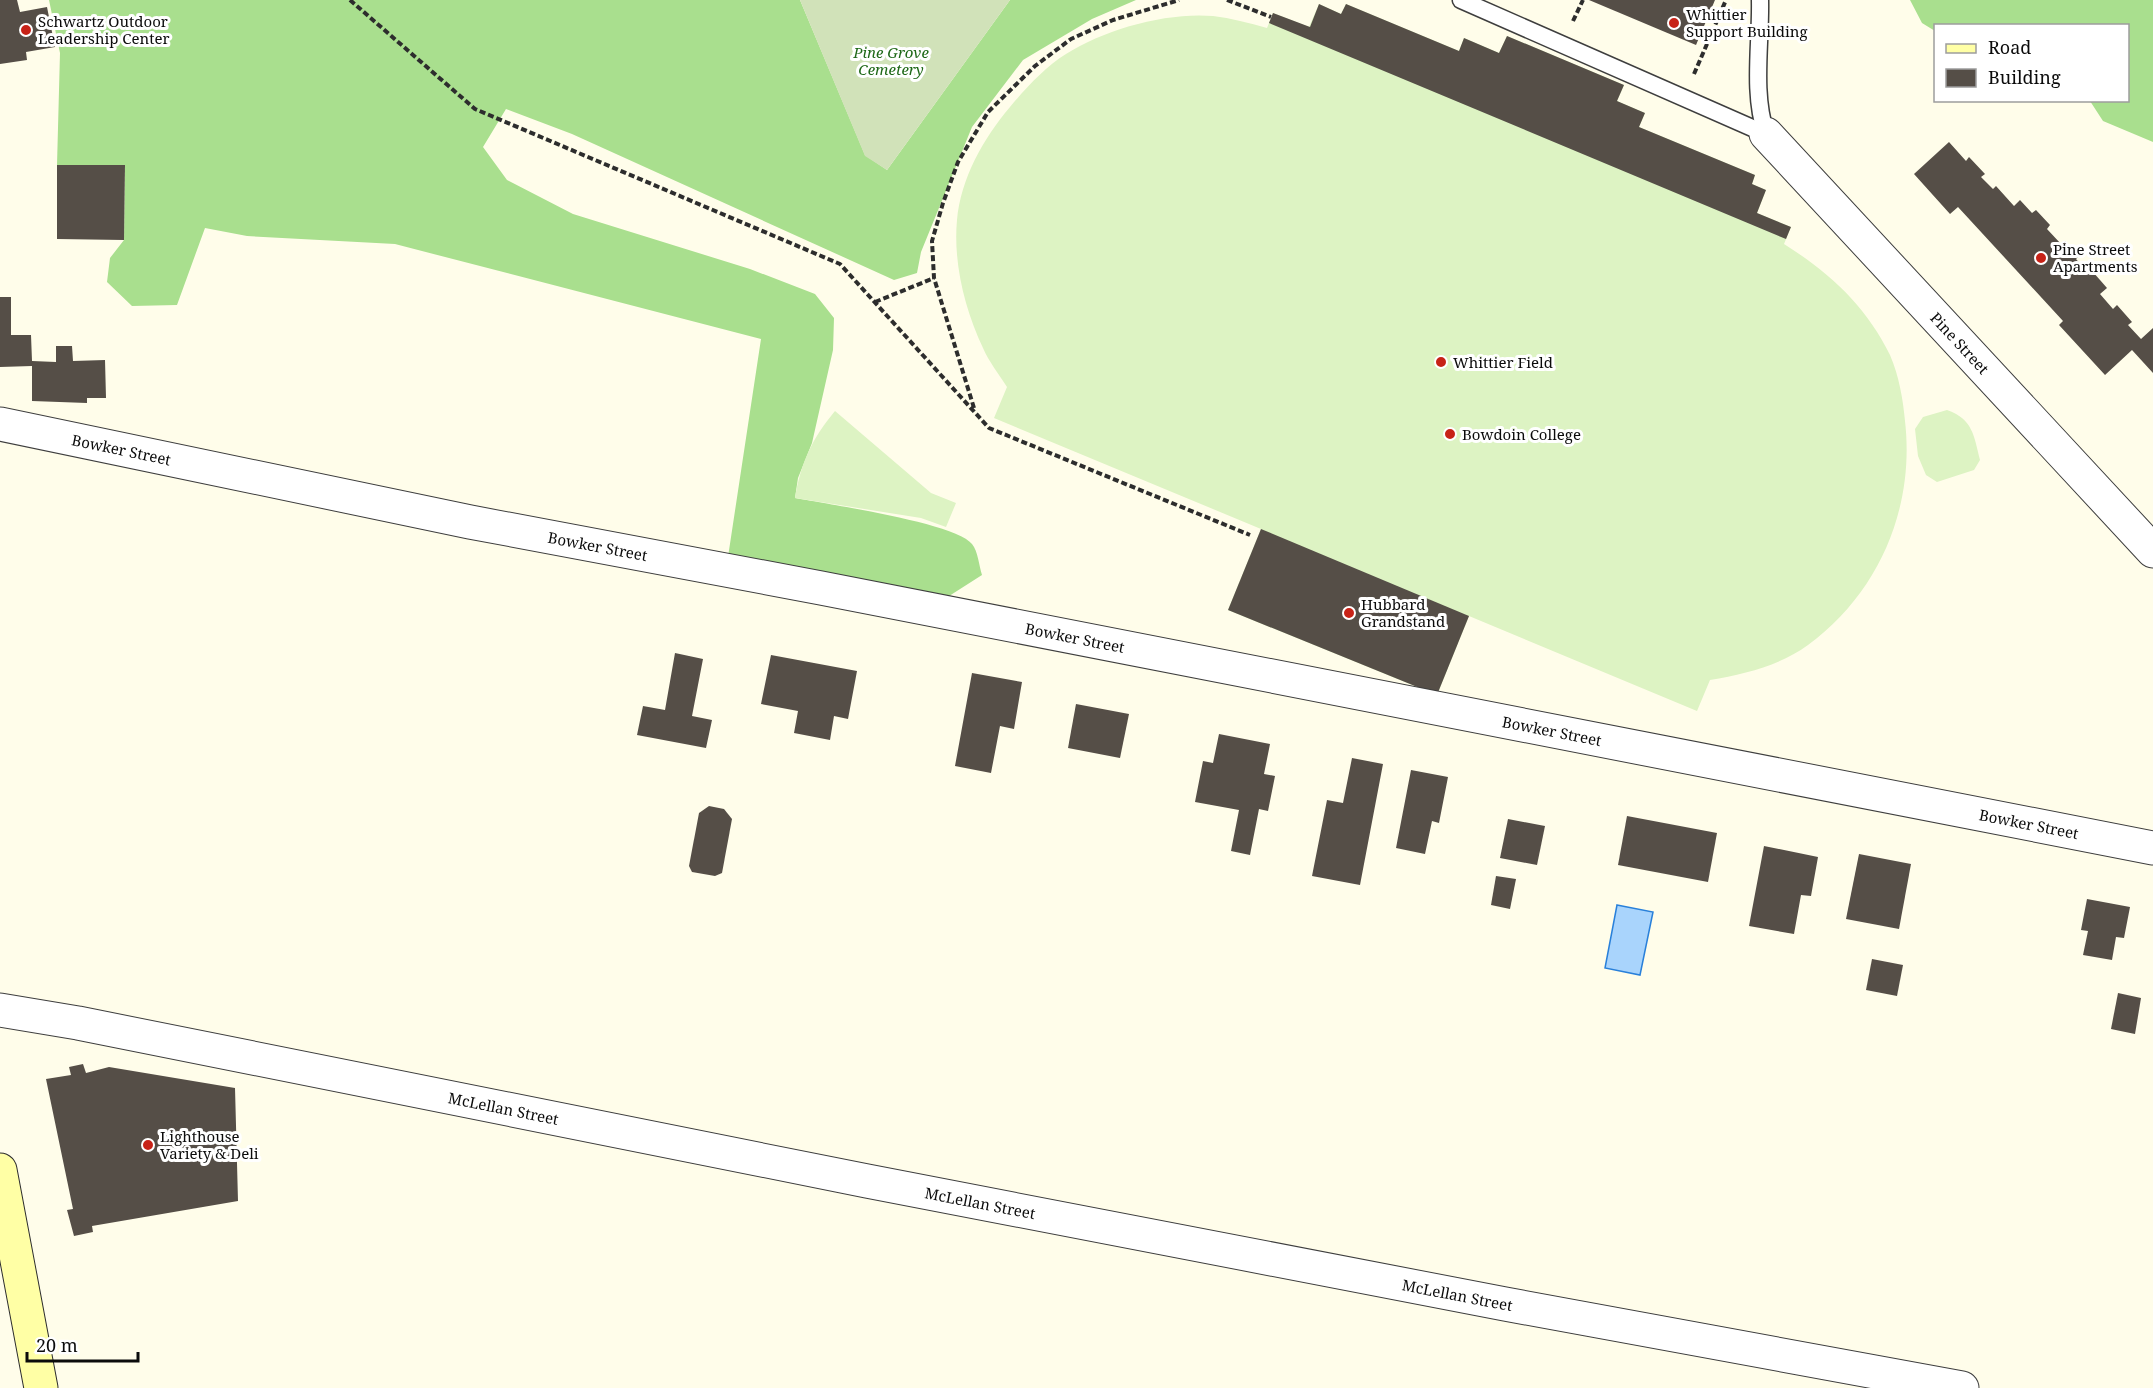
<svg xmlns="http://www.w3.org/2000/svg" width="2153" height="1388" font-family="'Noto Serif',serif">
  <rect width="100%" height="100%" fill="#fffdea"/>
  <!-- forest -->
  <g fill="#a9df8e">
    <path d="M 49,0 L 800,0 L 865,155 L 887,170 L 1010,0 L 1136,0 L 1092,19 L 1023,60 L 972,127 L 921,252 L 917,273 L 894,280 L 572,134 L 506,109 L 483,147 L 507,180 L 573,214 L 750,269 L 815,294 L 834,318 L 833,350 L 812,443 L 798,478 L 795,498 C 827,504 956,523 972,544 C 978,551 979,566 982,575 L 946,598 L 728,557 L 761,339 L 395,244 L 247,236 L 205,228 L 177,305 L 132,306 L 107,282 L 110,258 L 124,240 L 125,166 L 57,165 L 60,53 Z"/>
    <polygon points="1910,0 2153,0 2153,142 2103,121 2090,101 2128,100 2128,26 1936,26 1935,31 1922,23"/>
  </g>
  <!-- cemetery -->
  <polygon fill="#d1e2b9" points="800,0 1010,0 887,170 865,156"/>
  <!-- pitch -->
  <g fill="#ddf3c3">
    <path d="M 1319,4 L 1341,14 L 1346,4 L 1459,51 L 1464,38 L 1499,53 L 1507,36 L 1624,85 L 1617,101 L 1645,113 L 1639,127 L 1755,175 L 1752,184 L 1766,190 L 1757,213 L 1791,227 L 1784,244 C 1830,273 1866,306 1890,355 C 1899,376 1903,399 1905,421 C 1915,508 1879,593 1808,645 C 1779,666 1745,674 1710,680 L 1697,711 L 1469,616 L 1437,695 L 1228,610 L 1261,529 L 994,418 L 1007,387 C 999,374 989,362 983,348 C 965,310 953,263 957,220 C 961,178 983,139 1010,107 C 1025,89 1046,66 1066,54 C 1105,29 1167,12 1213,16 C 1231,18 1249,23 1267,28 L 1273,13 L 1309,27 Z"/>
    <path d="M 1947,410 C 1973,419 1974,436 1980,460 L 1974,470 L 1937,482 L 1926,475 L 1918,456 L 1915,429 L 1923,417 Z"/>
    <path d="M 835,411 L 931,493 L 956,503 L 946,527 L 921,518 L 795,498 C 801,462 812,439 835,411 Z"/>
  </g>
  <!-- water -->
  <polygon fill="#a9d4fc" stroke="#2980da" stroke-width="1.5" points="1617,905 1653,912 1640,975 1605,968"/>
  <!-- building -->
  <g fill="#554e47">
    <polygon points="0,0 17,0 20,12 47,7 55,47 26,52 27,60 0,64"/>
    <polygon points="1589,0 1715,0 1696,45"/>
    <polygon points="1319,4 1341,14 1346,4 1459,51 1464,38 1499,53 1507,36 1624,85 1617,101 1645,113 1639,127 1755,175 1752,184 1766,190 1757,213 1791,227 1786,239 1269,23 1273,13 1310,27"/>
    <polygon points="1949,142 1966,161 1969,157 1985,174 1981,177 1993,189 1996,186 2014,206 2020,200 2032,213 2036,210 2050,225 2047,229 2061,244 2065,241 2079,256 2076,259 2090,275 2093,272 2107,288 2100,294 2113,309 2117,305 2132,322 2128,325 2141,339 2153,328 2153,373 2132,350 2105,375 2059,325 2063,321 1958,207 1950,214 1914,174"/>
    <polygon points="57,165 125,165 124,240 57,239"/>
    <polygon points="0,297 11,297 11,335 31,335 32,361 56,362 56,346 72,346 73,361 105,360 106,398 87,398 87,403 32,401 32,366 0,367"/>
    <polygon points="1261,529 1469,616 1437,695 1228,610"/>
    <polygon points="675,653 703,659 692,716 712,720 706,748 637,735 643,706 665,710"/>
    <polygon points="771,655 857,671 848,719 834,716 830,740 794,733 798,711 761,704"/>
    <polygon points="972,673 1022,682 1014,729 1000,726 991,773 955,766"/>
    <polygon points="1076,704 1129,714 1120,758 1068,748"/>
    <polygon points="1219,734 1270,744 1264,774 1275,776 1268,811 1259,809 1250,855 1231,851 1239,810 1195,802 1203,761 1213,763"/>
    <polygon points="1352,758 1383,764 1360,885 1312,876 1327,800 1343,803"/>
    <polygon points="1411,770 1448,777 1439,823 1432,821 1425,854 1396,848"/>
    <polygon points="709,806 724,809 732,819 722,873 715,876 692,872 689,866 699,813"/>
    <polygon points="1627,816 1717,833 1708,882 1618,865"/>
    <polygon points="1508,819 1545,826 1537,865 1500,858"/>
    <polygon points="1764,846 1818,857 1811,896 1801,895 1794,934 1749,926"/>
    <polygon points="1859,854 1911,864 1899,929 1846,919"/>
    <polygon points="1496,876 1516,879 1510,909 1491,905"/>
    <polygon points="2087,899 2130,907 2124,938 2116,937 2112,960 2083,955 2088,931 2081,930"/>
    <polygon points="1872,959 1903,965 1897,996 1866,990"/>
    <polygon points="2118,993 2141,998 2135,1034 2111,1029"/>
    <polygon points="83,1064 86,1073 109,1067 235,1088 238,1201 92,1226 93,1232 74,1236 67,1210 73,1209 46,1079 71,1075 69,1067"/>
  </g>
  <g fill="none" stroke-linecap="round" stroke-linejoin="round">
    <defs>
      <g id="service">
        <polyline points="1461,0 1766,134"/>
        <path d="M 1760,0 C 1761,44 1752,92 1766,134"/>
      </g>
      <g id="minor">
        <path id="s1" d="M 1766,134 L 2153,551"/>
        <path id="s2" d="M 0,424 L 470,522 L 821,588 L 2153,848"/>
        <path id="s3" d="M 0,1010 L 78,1023 L 867,1181 L 1505,1304 L 1962,1388"/>
      </g>
      <polyline id="secondary" points="0,1170 41,1388"/>
    </defs>
    <!-- service casing -->
    <use href="#service" stroke="#3e3e3e" stroke-width="19"/>
    <!-- minor casing -->
    <use href="#minor" stroke="#3e3e3e" stroke-width="35"/>
    <!-- secondary casing -->
    <use href="#secondary" stroke="#2d2d2d" stroke-width="35"/>
    <!-- path -->
    <g stroke="#2d2d2d" stroke-width="4" stroke-dasharray="6 3" stroke-linecap="butt">
      <polyline points="350,0 475,109 840,264 989,428 1250,535"/>
      <polyline points="1227,0 1271,17"/>
      <polyline points="1573,21 1583,0"/>
      <polyline points="1694,74 1726,0"/>
      <polyline points="875,302 934,278"/>
      <polyline points="974,408 934,278 932,241 943,203 958,162 988,112 1035,66 1071,39 1113,20 1179,0"/>
    </g>
    <!-- service -->
    <use href="#service" stroke="#fff" stroke-width="16"/>
    <!-- minor -->
    <use href="#minor" stroke="#fff" stroke-width="33"/>
    <!-- secondary -->
    <use href="#secondary" stroke="#ffffa5" stroke-width="33"/>
  </g>
  <!-- markers -->
  <g fill="#c72217" stroke="#fff" stroke-width="2">
    <circle cx="1674" cy="23" r="6"/>
    <circle cx="26" cy="30" r="6"/>
    <circle cx="2041" cy="258" r="6"/>
    <circle cx="1441" cy="362" r="6"/>
    <circle cx="1450" cy="434" r="6"/>
    <circle cx="1349" cy="613" r="6"/>
    <circle cx="148" cy="1145" r="6"/>
  </g>
  <g text-anchor="middle" dominant-baseline="central" stroke-width="6" stroke-linejoin="round" paint-order="stroke">
    <!-- poi labels -->
    <g font-size="15" fill="#0b0b0b" stroke="#fff" text-anchor="start">
      <text x="1686" y="14">Whittier<tspan x="1686" dy="17">Support Building</tspan></text>
      <text x="38" y="21">Schwartz Outdoor<tspan x="38" dy="17">Leadership Center</tspan></text>
      <text x="2053" y="249">Pine Street<tspan x="2053" dy="17">Apartments</tspan></text>
      <text x="1453" y="362">Whittier Field</text>
      <text x="1462" y="434">Bowdoin College</text>
      <text x="1361" y="604">Hubbard<tspan x="1361" dy="17">Grandstand</tspan></text>
      <text x="160" y="1136">Lighthouse<tspan x="160" dy="17">Variety &amp; Deli</tspan></text>
    </g>
    <!-- park labels -->
    <g font-size="15" font-style="italic" fill="#1e6817" stroke="#fff">
      <text x="891" y="52">Pine Grove<tspan x="891" dy="17">Cemetery</tspan></text>
    </g>
    <!-- street labels -->
    <g font-size="15" fill="#0b0b0b" stroke="#fff">
      <text stroke="none"><textPath href="#s1" startOffset="285">Pine Street</textPath></text>
      <text stroke="none"><textPath href="#s2" startOffset="124">Bowker Street</textPath></text>
      <text stroke="none"><textPath href="#s2" startOffset="610">Bowker Street</textPath></text>
      <text stroke="none"><textPath href="#s2" startOffset="1096">Bowker Street</textPath></text>
      <text stroke="none"><textPath href="#s2" startOffset="1582">Bowker Street</textPath></text>
      <text stroke="none"><textPath href="#s2" startOffset="2068">Bowker Street</textPath></text>
      <text stroke="none"><textPath href="#s3" startOffset="513">McLellan Street</textPath></text>
      <text stroke="none"><textPath href="#s3" startOffset="999">McLellan Street</textPath></text>
      <text stroke="none"><textPath href="#s3" startOffset="1485">McLellan Street</textPath></text>
    </g>
  </g>
  <!-- legend -->
  <rect x="1934" y="24" width="195" height="78" fill="#ffffff" stroke="#9d9d9d" stroke-width="1.5"/>
  <rect x="1946" y="44" width="30" height="9" fill="#ffffa5" stroke="#9d9d9d" stroke-width="1.5"/>
  <text x="1988" y="54" font-size="18" fill="#0b0b0b">Road</text>
  <rect x="1946" y="69" width="30" height="18" fill="#554e47" stroke="#9d9d9d" stroke-width="1.5"/>
  <text x="1988" y="84" font-size="18" fill="#0b0b0b">Building</text>
  <!-- scale -->
  <path d="M27 1352v9h111v-9" fill="none" stroke="#0b0b0b" stroke-width="3"/>
  <text x="36" y="1352" font-size="18" fill="#0b0b0b" stroke="#ffffff" stroke-width="4.5" paint-order="stroke">20 m</text>
</svg>
